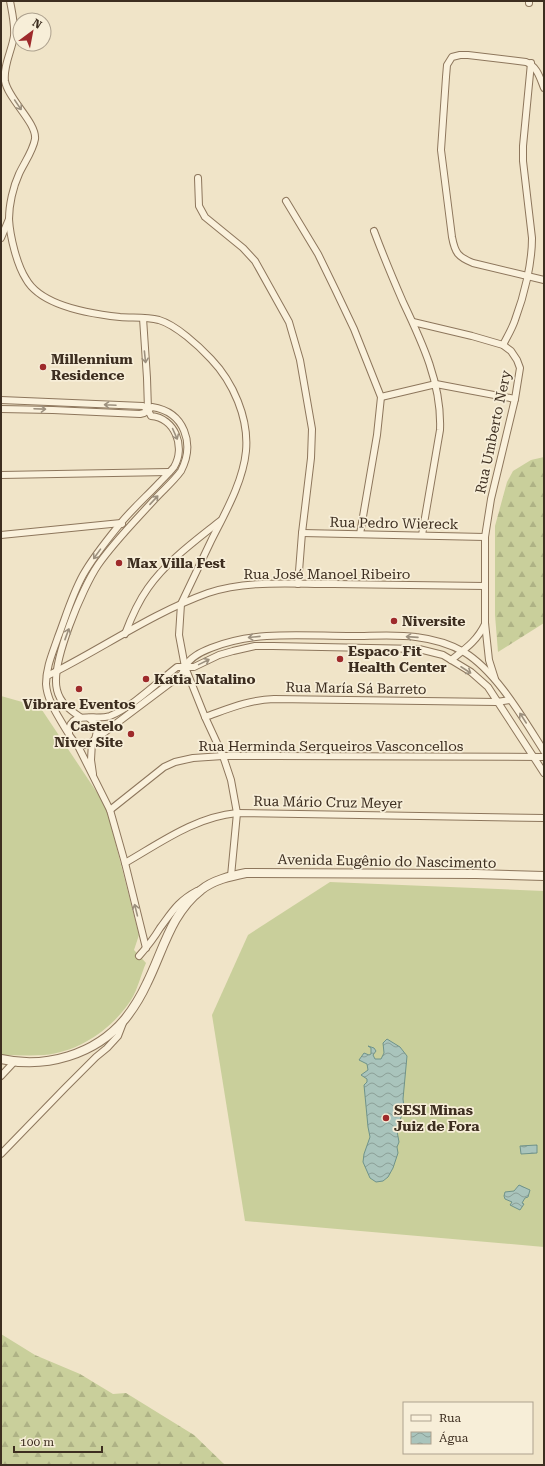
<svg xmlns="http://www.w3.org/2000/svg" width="545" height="1466" font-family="'Roboto Serif',serif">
  <defs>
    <pattern id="forest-firs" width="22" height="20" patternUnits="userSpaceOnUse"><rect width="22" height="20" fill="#c9cf9b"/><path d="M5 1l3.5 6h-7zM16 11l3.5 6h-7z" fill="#aeb285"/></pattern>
    <pattern id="water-waves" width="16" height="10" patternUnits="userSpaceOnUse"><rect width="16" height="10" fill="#a9c4bc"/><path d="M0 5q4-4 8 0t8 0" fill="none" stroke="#8ba098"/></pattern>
  </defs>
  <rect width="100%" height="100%" fill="#f0e4c8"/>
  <!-- forest -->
  <g fill="url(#forest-firs)">
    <polygon points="544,457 544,623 498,652 495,615 495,526 507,482 513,471 531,460"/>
    <polygon points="1,1334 35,1355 80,1374 113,1394 126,1393 194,1435 225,1465 1,1465"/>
  </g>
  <!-- pitch -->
  <g fill="#c9cf9b">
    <path d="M 1,696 L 40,707 L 106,806 L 139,935 L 134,950 L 146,963 C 141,974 138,989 131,1000 C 112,1029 79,1052 44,1055 C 29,1056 15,1055 1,1055 Z"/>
    <polygon points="330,882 544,891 544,1247 245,1221 212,1015 248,935"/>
  </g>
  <!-- water -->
  <g fill="url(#water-waves)" stroke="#6f938a">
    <polygon points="387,1039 400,1047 407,1056 403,1099 404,1107 397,1131 399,1142 397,1147 398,1153 393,1168 388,1177 383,1181 376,1182 370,1178 363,1162 364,1154 370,1137 368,1127 364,1085 367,1082 367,1079 361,1075 368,1070 367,1064 359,1060 364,1053 369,1055 371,1054 371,1048 368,1046 374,1048 376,1051 373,1055 375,1059 381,1059 384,1053 383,1043"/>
    <polygon points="537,1145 537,1153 521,1154 520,1146"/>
    <polygon points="519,1185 530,1190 528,1197 525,1198 522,1203 524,1204 520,1210 510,1205 512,1202 505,1199 504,1196 505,1192 514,1191"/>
  </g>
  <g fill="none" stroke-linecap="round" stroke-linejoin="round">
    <defs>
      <g id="minor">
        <path d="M 10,1 C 12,12 15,24 14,36 C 12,50 3,66 5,81 C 8,99 37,123 35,139 C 33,151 24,163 19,174 C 13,187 9,205 9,219 C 10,237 17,265 26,279 C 41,306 91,314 120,317 C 133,318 146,317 159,320 C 176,325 199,346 211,359 C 233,382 249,418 246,451 C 243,482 225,513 211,541 C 201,562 191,583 181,604 L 179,635 L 185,667 L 205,717 L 223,756 L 231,780 L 237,813 L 231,876"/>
        <polyline points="529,3 529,1"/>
        <path d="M 544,88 C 540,78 537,66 526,62 L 468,55 L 460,55 L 452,57 L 447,65 L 446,77 L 441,150 L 452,237 C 455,253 458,257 473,263 L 544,280"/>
        <polyline points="198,178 199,206 205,217 243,248 255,261 289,322 300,360 312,429 311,458 302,533 298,584"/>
        <polyline points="286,201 318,254 335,289 354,329 381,397 377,435 360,534"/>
        <path d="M 374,231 C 383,255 393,279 403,302 C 422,342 442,384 440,430 L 422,535"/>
        <polyline points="1,238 9,219"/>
        <polyline points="143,318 147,378 148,410"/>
        <polyline points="413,322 472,336 503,345 511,351 517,360 520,368 515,399 491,499 485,537 485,623 489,660 495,679"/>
        <path d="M 503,345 C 507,337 512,329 515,320 C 524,296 532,264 532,238 L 523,161 L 523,146 L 531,63"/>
        <polyline points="381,397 436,384 515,399"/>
        <path d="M 1,400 L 143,406 L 148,410 L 151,416 C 175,418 186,447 174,467 C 170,472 165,477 160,482 C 147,496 132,509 120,524 C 107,540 93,557 83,575 C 72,595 66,616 58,637 C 53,652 46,667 46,684 C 47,700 57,714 65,728 C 71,737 75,749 89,744 L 182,674 L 185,667 L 194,667 L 219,655 L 233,651 L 255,646 L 273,646 L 419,649 L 443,655 L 471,672 L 488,687 L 544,773"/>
        <path d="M 1,409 L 53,410 L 140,414 L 144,413 L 152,407 C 185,412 195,444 181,471 C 173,482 163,490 154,500 C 135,521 114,542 98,565 C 83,587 50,664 57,690 C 60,703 70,710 80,717"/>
        <polyline points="1,475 169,472"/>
        <polyline points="302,533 485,537"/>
        <polyline points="1,535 121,523 122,524"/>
        <path d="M 125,634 C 131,618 138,602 148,588 C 167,561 195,541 220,521"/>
        <path d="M 451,660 C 465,649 477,641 485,624"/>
        <path d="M 47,676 C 100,650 152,613 208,593 C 246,580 290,584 331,584 C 382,585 433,585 485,586"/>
        <path d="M 205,717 C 228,709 248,700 274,699 L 497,702 L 510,700"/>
        <path d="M 89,718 C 97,724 98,730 95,739"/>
        <path d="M 69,734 C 68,709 95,721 110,716 C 131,708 159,681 177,667 L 185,667 C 190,657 201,652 211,648 C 256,630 305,636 352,636 C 372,636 397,634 416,637 C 432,639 450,644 464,652 C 497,672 524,720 544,751"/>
        <polyline points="92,742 91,760 93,774"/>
        <polyline points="77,744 110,810 125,863 146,948"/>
        <polyline points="110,810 164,767 175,762 193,758 223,756 274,756 544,757"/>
        <path d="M 125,863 C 160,843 195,817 237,813 L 544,818"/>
        <path d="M 139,956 C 147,947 154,938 160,928 C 172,912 178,901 197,891"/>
        <polyline points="1,1076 15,1061"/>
        <polyline points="1,1154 65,1088 96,1057 107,1048 118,1036 123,1023"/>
      </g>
      <path id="tertiary" d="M 1,1059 C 45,1069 95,1055 125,1019 C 133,1009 141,996 147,983 C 163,951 171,913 201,890 C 213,880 231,876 246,873 L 476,874 L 544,876"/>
    </defs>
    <!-- minor casing -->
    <use href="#minor" stroke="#8d765c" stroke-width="8"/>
    <!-- tertiary casing -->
    <use href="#tertiary" stroke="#8d765c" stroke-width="10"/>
    <!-- minor -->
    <use href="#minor" stroke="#faf1dc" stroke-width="6"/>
    <!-- tertiary -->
    <use href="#tertiary" stroke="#faf1dc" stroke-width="8"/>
  </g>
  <!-- one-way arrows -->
  <defs><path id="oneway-shaft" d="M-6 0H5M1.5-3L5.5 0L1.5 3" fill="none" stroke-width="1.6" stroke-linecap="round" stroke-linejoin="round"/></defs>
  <g stroke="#9c907e">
    <use href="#oneway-shaft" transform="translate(18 105) rotate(56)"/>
    <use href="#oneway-shaft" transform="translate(145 357) rotate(84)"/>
    <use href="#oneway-shaft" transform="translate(110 405) rotate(-177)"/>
    <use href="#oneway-shaft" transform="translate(40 409) rotate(2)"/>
    <use href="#oneway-shaft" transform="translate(175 434) rotate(66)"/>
    <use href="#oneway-shaft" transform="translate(154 500) rotate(-47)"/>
    <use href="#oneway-shaft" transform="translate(97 554) rotate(126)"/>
    <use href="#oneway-shaft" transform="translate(67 634) rotate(-70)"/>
    <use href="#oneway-shaft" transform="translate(254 637) rotate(174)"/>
    <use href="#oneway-shaft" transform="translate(412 637) rotate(-176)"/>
    <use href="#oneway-shaft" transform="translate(204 662) rotate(-26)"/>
    <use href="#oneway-shaft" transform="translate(466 670) rotate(33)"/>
    <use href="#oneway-shaft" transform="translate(523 718) rotate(-123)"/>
    <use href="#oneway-shaft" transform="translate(136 910) rotate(-104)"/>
  </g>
  <!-- markers -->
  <g fill="#9e2a2b" stroke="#f7eed8" stroke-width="1.5">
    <circle cx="43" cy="367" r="4"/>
    <circle cx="119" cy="563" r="4"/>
    <circle cx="394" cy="621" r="4"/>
    <circle cx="340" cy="659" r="4"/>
    <circle cx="146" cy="679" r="4"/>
    <circle cx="79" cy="689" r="4"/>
    <circle cx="131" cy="734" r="4"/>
    <circle cx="386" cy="1118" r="4"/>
  </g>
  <g text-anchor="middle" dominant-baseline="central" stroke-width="3.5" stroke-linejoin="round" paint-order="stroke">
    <!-- poi labels -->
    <g font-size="14" font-weight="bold" fill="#3d2e20" stroke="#f7eed8" text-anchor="start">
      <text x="51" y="359">Millennium<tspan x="51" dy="16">Residence</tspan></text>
      <text x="127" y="563">Max Villa Fest</text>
      <text x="402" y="621">Niversite</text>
      <text x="348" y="651">Espaco Fit<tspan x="348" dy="16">Health Center</tspan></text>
      <text x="154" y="679">Katia Natalino</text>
      <text x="79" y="704" text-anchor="middle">Vibrare Eventos</text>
      <text x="123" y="726" text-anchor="end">Castelo<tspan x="123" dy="16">Niver Site</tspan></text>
      <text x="394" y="1110">SESI Minas<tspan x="394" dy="16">Juiz de Fora</tspan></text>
    </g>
    <!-- street labels -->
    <g font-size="14" fill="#3d2e20" stroke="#f7eed8">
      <text transform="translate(493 432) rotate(-78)">Rua Umberto Nery</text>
      <text transform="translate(394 523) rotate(1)">Rua Pedro Wiereck</text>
      <text x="327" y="574">Rua José Manoel Ribeiro</text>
      <text transform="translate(356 688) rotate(1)">Rua María Sá Barreto</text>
      <text x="331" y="746">Rua Herminda Serqueiros Vasconcellos</text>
      <text transform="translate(328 802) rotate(1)">Rua Mário Cruz Meyer</text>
      <text transform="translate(387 861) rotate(1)">Avenida Eugênio do Nascimento</text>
    </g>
  </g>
  <!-- border -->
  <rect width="545" height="1466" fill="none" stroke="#3d2e20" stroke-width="4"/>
  <!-- legend -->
  <rect x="403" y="1402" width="130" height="52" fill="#f7eed8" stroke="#ada18e"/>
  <rect x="411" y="1415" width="20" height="6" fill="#faf1dc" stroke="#ada18e"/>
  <text x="439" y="1422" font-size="12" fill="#3d2e20">Rua</text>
  <rect x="411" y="1432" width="20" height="12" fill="url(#water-waves)" stroke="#ada18e"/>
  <text x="439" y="1442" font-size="12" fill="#3d2e20">Água</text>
  <!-- north arrow -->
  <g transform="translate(32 32) rotate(32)"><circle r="19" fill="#f7eed8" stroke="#ada18e"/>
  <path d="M0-3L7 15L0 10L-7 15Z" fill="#9e2a2b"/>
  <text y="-6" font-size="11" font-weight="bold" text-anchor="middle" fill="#3d2e20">N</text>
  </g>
  <!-- scale -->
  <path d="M14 1446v6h88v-6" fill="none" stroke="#3d2e20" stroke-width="2"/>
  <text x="20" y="1446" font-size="12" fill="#3d2e20" stroke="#f7eed8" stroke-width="3" paint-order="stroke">100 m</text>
</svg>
